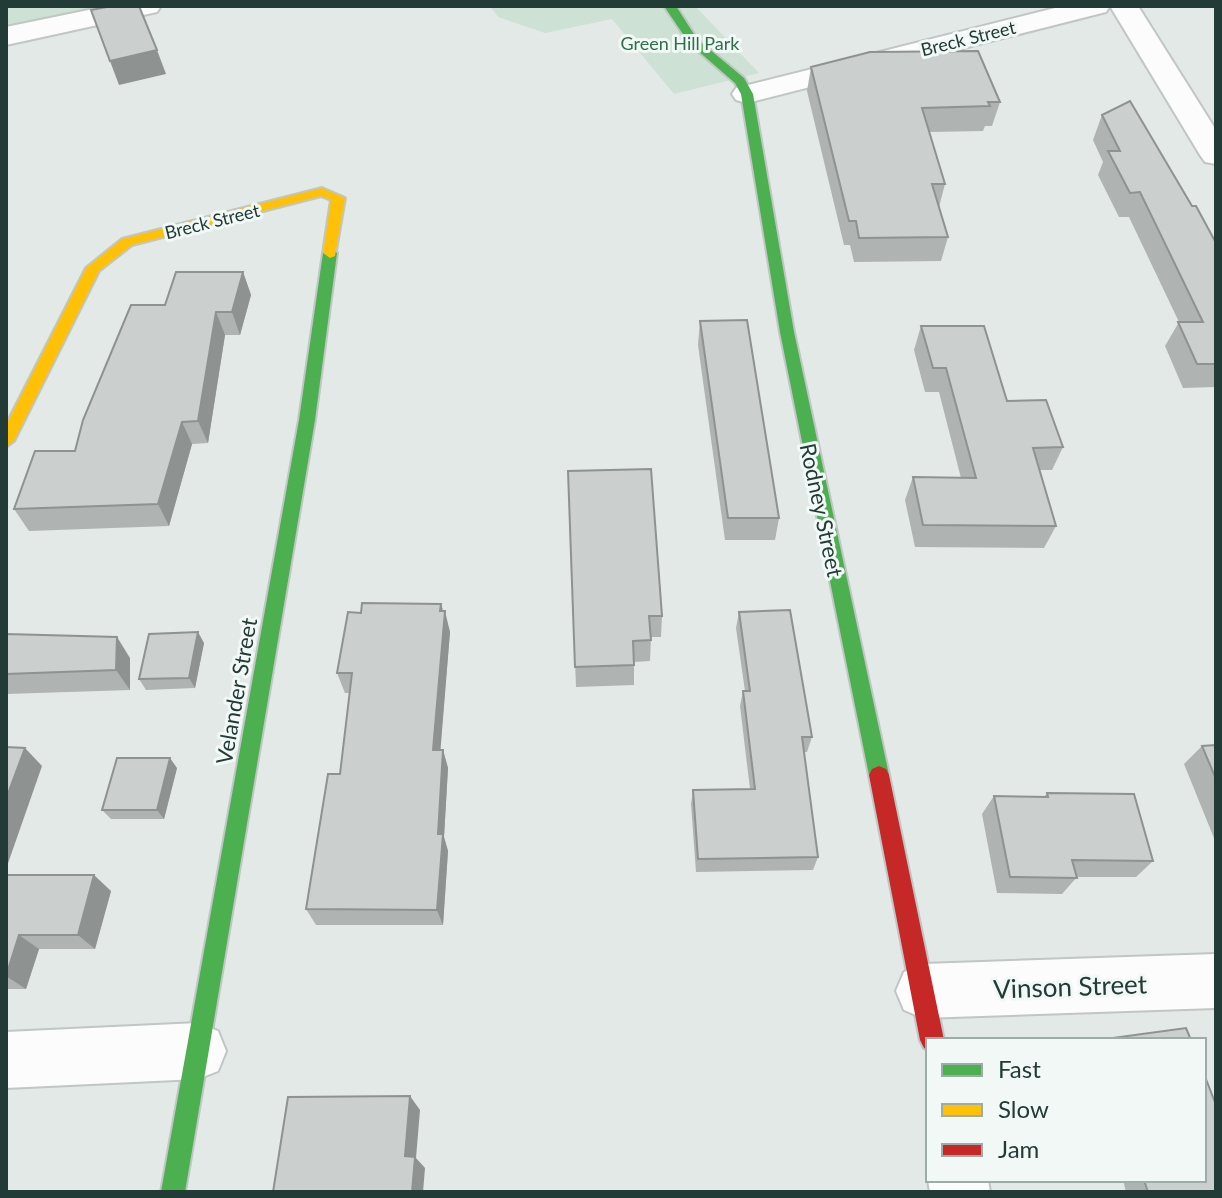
<svg xmlns="http://www.w3.org/2000/svg" width="1222" height="1198" font-family="Lato,sans-serif">
  <rect width="100%" height="100%" fill="#e3e9e6"/>
  <!-- green -->
  <g fill="#cde1d4">
    <polygon points="6,6 147,6 6,36"/>
    <polygon points="490,6 695,6 759,73 674,94 612,19 545,33 498,17"/>
  </g>
  <g fill="none" stroke-linecap="round" stroke-linejoin="round">
    <defs>
      <g id="street">
        <polygon points="108,6 161,6 157,12 6,45 6,27"/>
        <polygon points="1063,6 1110,6 1106,12 747,103 736,100 732,94 736,88"/>
        <polygon points="1110,6 1138,6 1216,130 1216,164 1205,162 1200,155"/>
        <polygon points="1216,954 1216,1008 923,1018 904,1010 896,991 904,972 923,964"/>
        <polygon points="198,1023 218,1031 226,1051 218,1071 198,1079 6,1088 6,1032"/>
        <polygon points="928,1180 988,1180 990,1192 930,1192"/>
      </g>
      <g id="fast">
        <polygon points="664,6 676,6 697,39 744,78 753,94 794,332 889,775 886,781 879,784 872,781 869,775 780,332 741,94 735,83 689,43"/>
        <polygon points="330,248 337,253 315,420 185,1192 161,1192 299,420 323,253"/>
      </g>
      <polygon id="slow" points="322,188 345,198 335,256 330,258 323,253 331,200 321,196 132,245 99,271 14,441 6,447 6,425 86,268 122,239"/>
      <polygon id="jam" points="879,766 886,769 889,775 944,1040 928,1040 928,1050 924,1048 920,1040 869,775 872,769"/>
    </defs>
    <!-- street casing -->
    <use href="#street" stroke="#c0c6c3" stroke-width="4"/>
    <!-- fast casing -->
    <use href="#fast" stroke="#bfc6c4" stroke-width="4"/>
    <!-- slow casing -->
    <use href="#slow" stroke="#bfc6c4" stroke-width="4"/>
    <!-- jam casing -->
    <use href="#jam" stroke="#bfc6c4" stroke-width="4"/>
    <!-- street -->
    <use href="#street" fill="#fbfcfb" fill-rule="evenodd"/>
    <!-- fast -->
    <use href="#fast" fill="#4caf50" fill-rule="evenodd"/>
    <!-- slow -->
    <use href="#slow" fill="#ffc107" fill-rule="evenodd"/>
    <!-- jam -->
    <use href="#jam" fill="#c62828" fill-rule="evenodd"/>
  </g>
  <!-- wall -->
  <g fill="#afb3b1">
    <polygon points="811,67 1000,102 992,126 985,126 983,131 929,132 945,184 939,207 948,237 941,261 854,262 850,245 844,245 807,91"/>
    <polygon points="1102,115 1192,206 1216,243 1216,387 1183,388 1165,346 1179,322 1129,217 1119,217 1098,175 1103,162 1093,140"/>
    <polygon points="243,272 251,295 240,335 225,335 208,443 192,444 169,526 29,531 14,509 75,451 165,305"/>
    <polygon points="700,321 779,518 775,540 725,540 698,345"/>
    <polygon points="921,326 1063,447 1052,470 1039,470 1056,526 1044,548 915,547 905,500 913,477 961,478 939,392 925,392 914,350"/>
    <polygon points="568,471 662,616 661,637 651,637 650,661 634,662 634,685 576,687"/>
    <polygon points="441,604 450,632 440,750 443,750 448,768 444,837 448,851 443,925 316,925 306,909 340,774 350,693 345,693 337,673"/>
    <polygon points="739,612 812,737 807,752 804,752 818,857 813,870 696,872 691,804 693,790 750,789 740,706 743,691 745,691 736,628"/>
    <polygon points="6,634 130,658 130,690 6,694"/>
    <polygon points="204,643 195,688 146,690 139,679"/>
    <polygon points="1216,745 1216,843 1184,764 1202,746"/>
    <polygon points="177,768 164,819 111,819 102,810"/>
    <polygon points="1047,793 1153,861 1136,877 1077,877 1062,894 997,893 982,814 994,796 1044,797"/>
    <polygon points="6,875 111,891 95,949 39,949 26,989 6,989"/>
    <polygon points="1123,1180 1204,1180 1216,1192 1126,1192"/>
  </g>
  <!-- shaded-wall -->
  <g fill="#8e9290">
    <polygon points="157,50 166,74 119,85 110,61"/>
    <polygon points="243,272 251,295 240,335 232,312"/>
    <polygon points="216,312 225,335 208,443 198,421"/>
    <polygon points="182,422 192,444 169,526 158,504"/>
    <polygon points="441,604 445,619 445,611 450,632 439,768 433,750"/>
    <polygon points="198,632 204,643 195,688 189,678"/>
    <polygon points="117,637 130,658 130,690 116,670"/>
    <polygon points="25,748 42,766 6,869 6,799"/>
    <polygon points="443,750 448,768 444,837 448,851 443,925 437,910 438,834"/>
    <polygon points="170,758 177,768 164,819 157,810"/>
    <polygon points="94,875 111,891 95,949 78,935"/>
    <polygon points="19,935 39,949 26,989 6,976"/>
    <polygon points="410,1096 420,1110 416,1158 425,1168 423,1192 412,1192 405,1156"/>
  </g>
  <!-- building -->
  <g fill="#cbd0ce" stroke="#8e9290" stroke-width="2">
    <polygon points="112,6 139,6 157,50 110,61 91,10"/>
    <polygon points="978,51 1000,102 988,102 990,106 922,108 945,184 932,184 948,237 859,238 856,221 849,221 811,67 870,52"/>
    <polygon points="1130,101 1192,206 1196,206 1216,243 1216,364 1197,364 1178,322 1203,322 1140,192 1130,193 1108,151 1120,151 1102,115"/>
    <polygon points="176,272 243,272 232,312 216,312 198,421 182,422 158,504 14,509 35,451 75,451 83,420 131,305 165,305"/>
    <polygon points="747,320 779,518 728,518 700,321"/>
    <polygon points="921,326 984,326 1007,401 1046,400 1063,447 1033,448 1056,526 923,525 913,477 976,478 946,368 933,368"/>
    <polygon points="651,469 662,616 649,616 651,640 633,641 634,665 575,667 568,471"/>
    <polygon points="362,603 441,604 440,611 445,611 433,750 443,750 438,834 443,834 437,910 306,909 328,774 340,774 352,673 337,673 348,612 361,613"/>
    <polygon points="790,610 812,737 802,737 818,857 698,859 693,790 755,789 743,691 750,691 739,612"/>
    <polygon points="198,632 189,678 139,679 149,634"/>
    <polygon points="6,634 117,637 116,670 6,674"/>
    <polygon points="1216,745 1216,779 1202,746"/>
    <polygon points="6,747 25,748 6,799"/>
    <polygon points="117,758 170,758 157,810 102,810"/>
    <polygon points="1047,793 1134,794 1153,861 1072,860 1077,878 1010,877 994,796 1048,797"/>
    <polygon points="6,875 94,875 78,935 19,935 6,976"/>
    <polygon points="1186,1028 1191,1040 1098,1040"/>
    <polygon points="1204,1074 1216,1105 1216,1192 1148,1192 1144,1180 1204,1180"/>
    <polygon points="410,1096 405,1156 415,1157 412,1192 273,1192 288,1097"/>
  </g>
  <g text-anchor="middle" dominant-baseline="central" stroke-width="6" stroke-linejoin="round" paint-order="stroke">
    <!-- far-street labels -->
    <g font-size="18" fill="#223b36" stroke="#f1f8f5">
      <text transform="translate(968 38) rotate(-14)">Breck Street</text>
      <text transform="translate(212 221) rotate(-14)">Breck Street</text>
    </g>
    <!-- far-park labels -->
    <g font-size="18" fill="#2e704b" stroke="#f1f8f5">
      <text x="680" y="43">Green Hill Park</text>
    </g>
    <!-- street labels -->
    <g font-size="22" fill="#223b36" stroke="#f1f8f5">
      <text transform="translate(822 510) rotate(78)">Rodney Street</text>
      <text transform="translate(236 691) rotate(-80)">Velander Street</text>
    </g>
    <!-- near-street labels -->
    <g font-size="26" fill="#223b36" stroke="#f1f8f5">
      <text transform="translate(1070 986) rotate(-2)">Vinson Street</text>
    </g>
  </g>
  <!-- border -->
  <rect width="1222" height="1198" fill="none" stroke="#223b36" stroke-width="16"/>
  <!-- legend -->
  <rect x="926" y="1038" width="280" height="144" fill="#f1f8f5" stroke="#9eaca9" stroke-width="2"/>
  <rect x="942" y="1064" width="40" height="12" fill="#4caf50" stroke="#9eaca9" stroke-width="2"/>
  <text x="998" y="1078" font-size="24" fill="#223b36">Fast</text>
  <rect x="942" y="1104" width="40" height="12" fill="#ffc107" stroke="#9eaca9" stroke-width="2"/>
  <text x="998" y="1118" font-size="24" fill="#223b36">Slow</text>
  <rect x="942" y="1144" width="40" height="12" fill="#c62828" stroke="#9eaca9" stroke-width="2"/>
  <text x="998" y="1158" font-size="24" fill="#223b36">Jam</text>
</svg>
